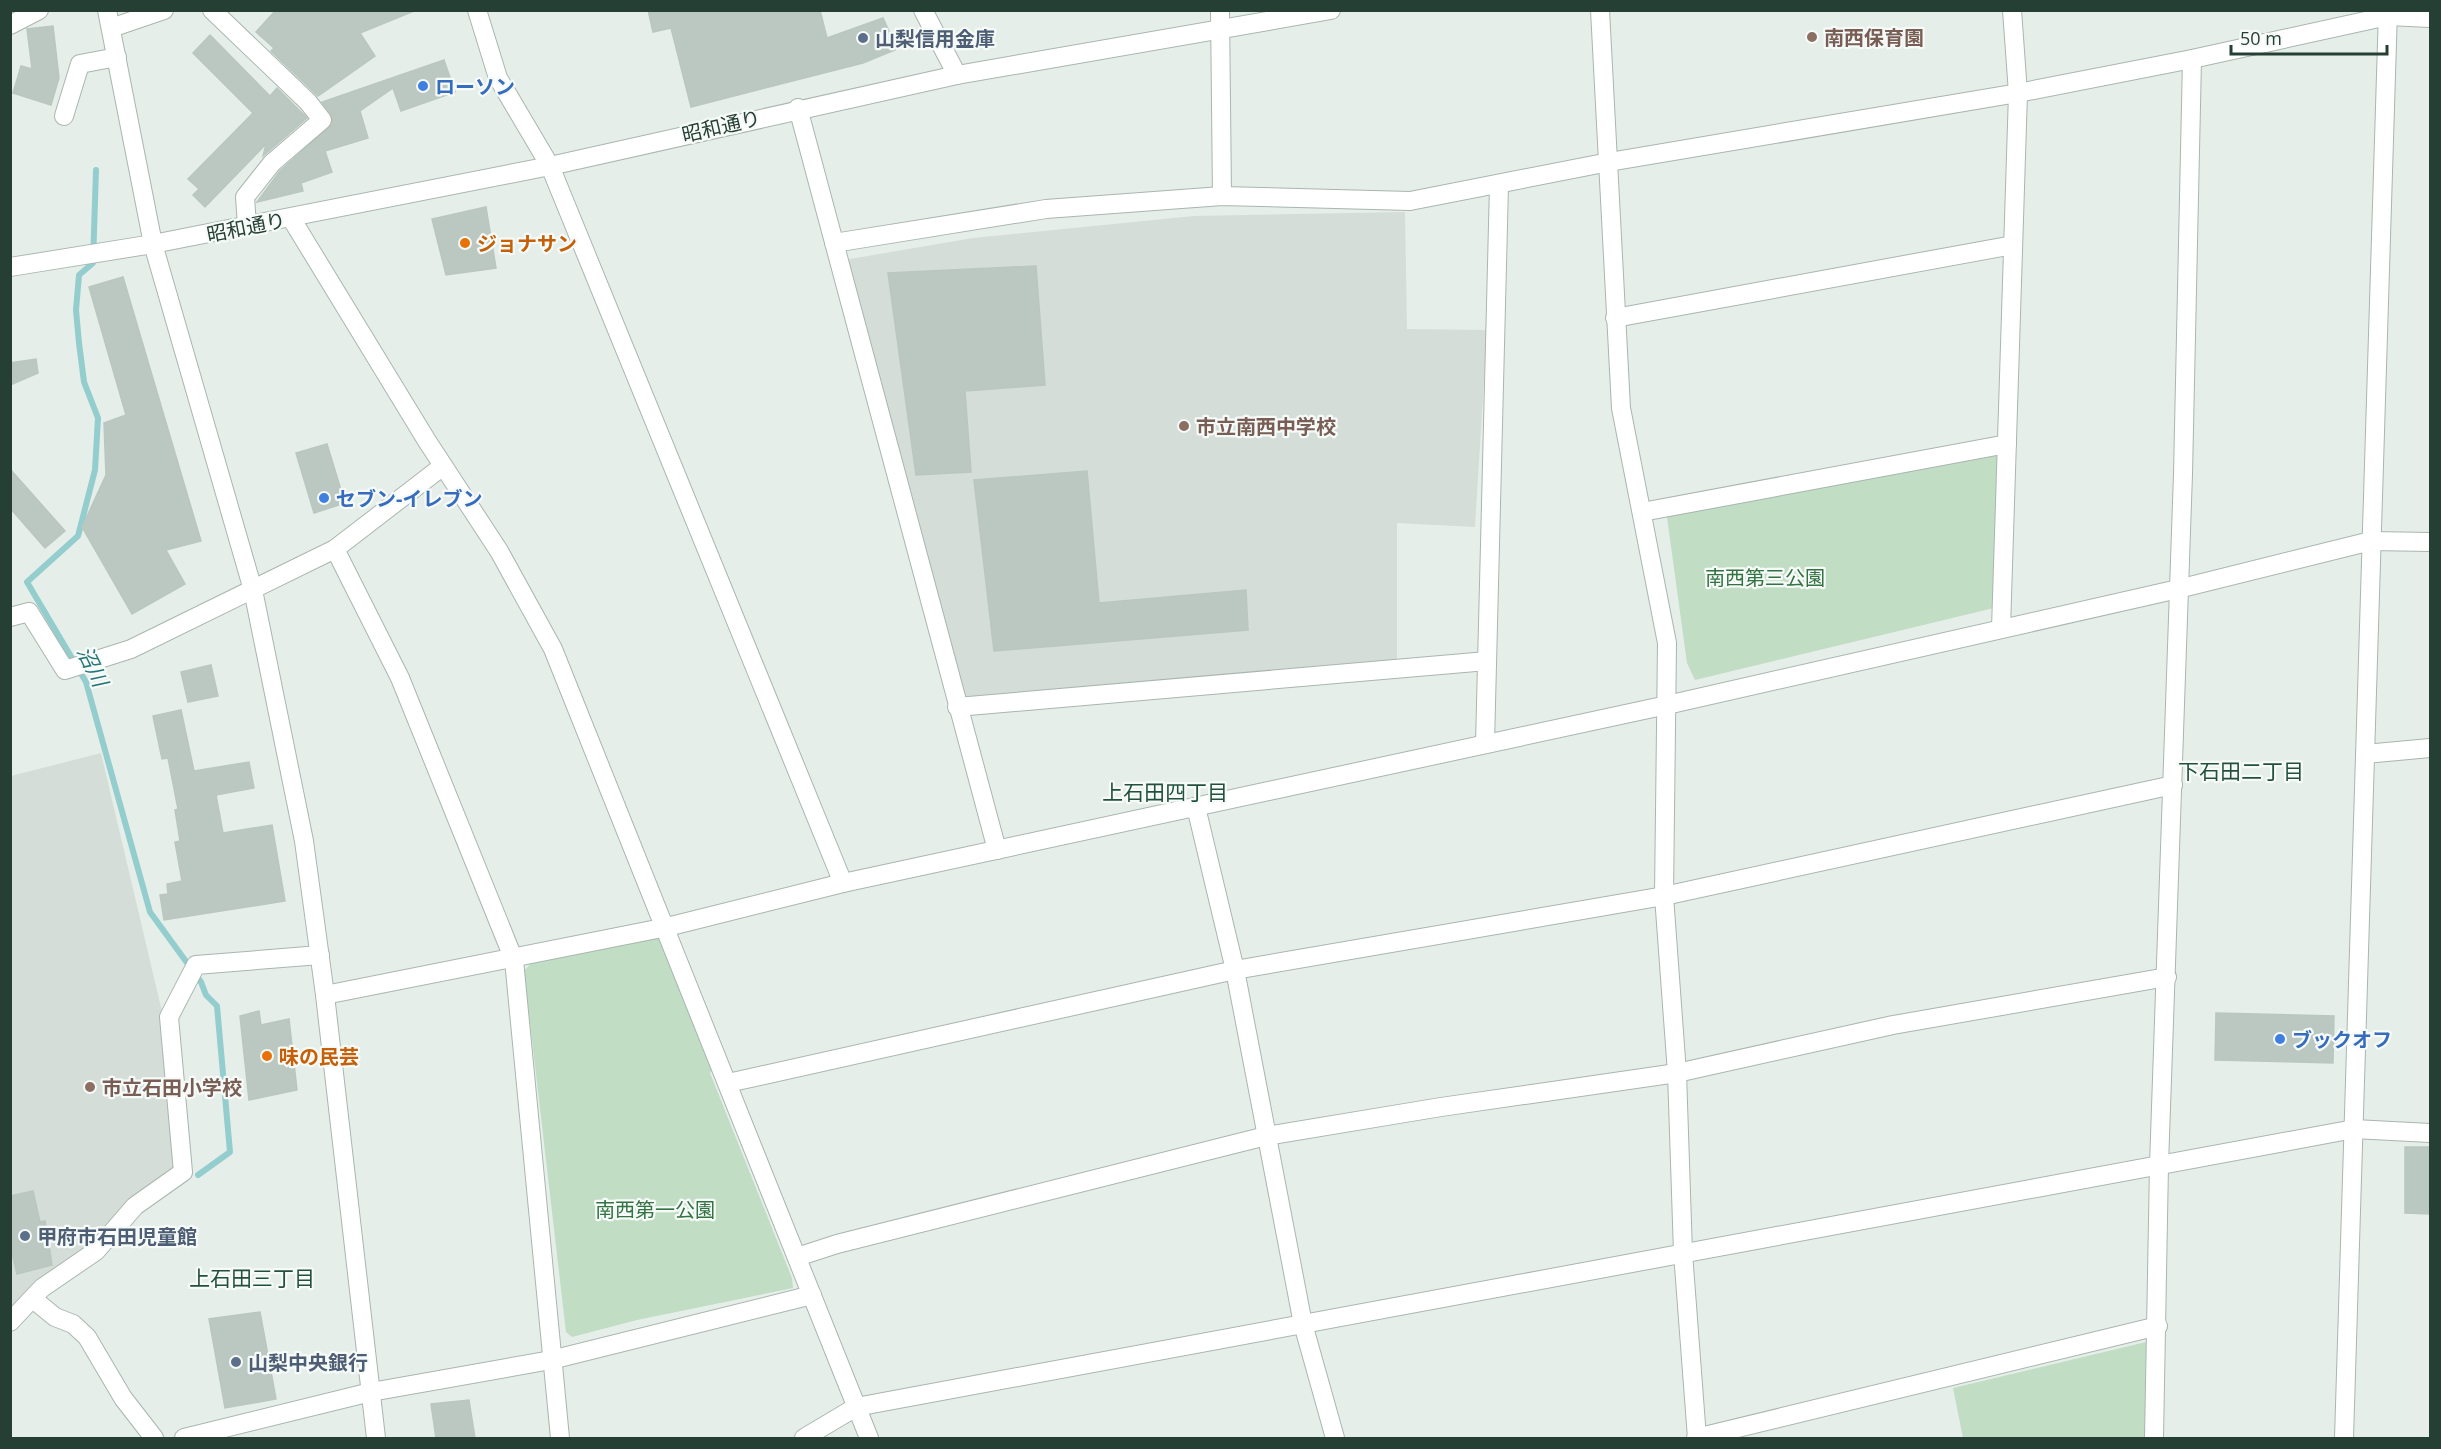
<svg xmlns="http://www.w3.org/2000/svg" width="2441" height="1449" font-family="'Open Sans','Noto Sans JP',sans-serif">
  <rect width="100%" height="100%" fill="#e6eee9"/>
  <!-- built -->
  <g fill="#d4ddd8">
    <polygon points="1405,212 1407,329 1487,330 1475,527 1397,523 1397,662 962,700 844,266 850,259 973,238 1194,216"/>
    <polygon points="101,753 163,1016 176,1158 173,1169 132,1197 94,1244 31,1285 23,1299 11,1310 11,776"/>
  </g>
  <!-- green -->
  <g fill="#c1ddc4">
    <polygon points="2002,451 1998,607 1695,680 1687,663 1666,510"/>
    <polygon points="651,935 666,941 716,1066 710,1073 792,1278 793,1288 637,1320 572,1337 566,1332 524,971 531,963"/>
    <polygon points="2146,1342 2145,1438 1963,1438 1953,1388"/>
  </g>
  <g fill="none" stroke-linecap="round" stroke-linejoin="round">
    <!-- stream -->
    <polyline stroke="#93cdce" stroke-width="6" points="96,170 93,263 79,275 76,310 79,343 84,382 98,418 95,470 78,536 27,582 86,682 150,912 201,982 206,995 217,1006 230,1152 198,1175"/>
  </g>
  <!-- building -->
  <g fill="#bbc8c2" stroke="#b9c7bf" stroke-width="1.5">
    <polygon points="276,10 414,10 414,11 360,33 375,56 318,96 271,51 274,48 256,32"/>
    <polygon points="648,10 820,10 827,38 883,18 897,49 863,63 691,107 671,28 653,32"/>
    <polygon points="53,26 59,78 51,105 13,93 21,66 32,69 27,29"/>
    <polygon points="210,35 270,96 277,88 307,118 263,156 266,144 205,207 193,195 199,189 188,179 253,113 193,53"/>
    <polygon points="444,60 455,92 401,111 393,88 360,111 368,138 325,151 332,172 301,183 303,191 257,202 280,171 332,124 331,114 322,102"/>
    <polygon points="486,207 496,268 446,275 432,219"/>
    <polygon points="1036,266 1045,385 965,391 971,472 916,475 888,273"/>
    <polygon points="123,277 201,541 166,550 185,584 132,614 82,527 106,475 104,423 126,415 89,287"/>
    <polygon points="36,359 38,373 10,385 10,363"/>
    <polygon points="327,444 345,503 314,513 296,453"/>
    <polygon points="10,469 65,531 45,548 10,508"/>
    <polygon points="1087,471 1099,603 1246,590 1248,630 994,651 974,480"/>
    <polygon points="211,665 218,696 188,702 181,672"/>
    <polygon points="181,710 194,771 249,762 254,788 216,795 223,833 272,825 285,901 164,920 160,895 168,894 167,884 182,881 175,842 180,841 175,810 178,809 168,758 162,759 153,716"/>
    <polygon points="259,1011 261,1025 289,1019 297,1090 249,1100 240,1016"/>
    <polygon points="2216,1013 2334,1016 2333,1063 2215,1060"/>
    <polygon points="2405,1147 2430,1147 2430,1214 2405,1213"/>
    <polygon points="33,1191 40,1222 45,1221 52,1265 17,1274 10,1244 10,1196"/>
    <polygon points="260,1312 276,1399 225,1408 209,1319"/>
    <polygon points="469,1400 475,1438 436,1438 431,1404"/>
  </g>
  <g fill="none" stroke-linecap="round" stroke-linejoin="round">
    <defs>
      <g id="minor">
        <polyline points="107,10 153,244 253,590 304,841 325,995 376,1438"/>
        <polyline points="212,10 308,102 322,120 272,163 245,197 247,226"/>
        <polyline points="477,10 498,78 550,166 843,883"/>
        <polyline points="923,10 957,75"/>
        <polyline points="1220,10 1222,196"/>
        <polyline points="1600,10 1621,408 1667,643 1664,896 1677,1073 1683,1253 1697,1438"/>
        <polyline points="10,25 39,10"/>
        <polyline points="111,28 164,10"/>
        <polyline points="798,108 997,850"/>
        <polyline points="64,116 80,64 117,57"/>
        <polyline points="291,218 427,441 499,551 553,649 869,1438"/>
        <polyline points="834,243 1046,209 1222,196 1410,201 1609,162 2018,93 2192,59 2388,16 2430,18"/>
        <polyline points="10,267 153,244 550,166 957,75 1331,10"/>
        <polyline points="1615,318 2013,245"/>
        <polyline points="1642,512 2007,444"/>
        <polyline points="335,549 400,678 514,960 560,1438"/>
        <polyline points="10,617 29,612 65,670 131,649 335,549 443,466"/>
        <polyline points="2001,629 2018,93 2012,10"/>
        <polyline points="957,707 1487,661"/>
        <polyline points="1485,744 1499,185"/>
        <polyline points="2365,754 2430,748"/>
        <polyline points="1196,807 1235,970 1303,1324 1335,1438"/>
        <polyline points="325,995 667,927 843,883 1667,705 2178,589 2371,541 2430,542"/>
        <polyline points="728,1083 1235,970 1664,896 2173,785"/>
        <polyline points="797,1257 837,1244 1266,1136 1441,1107 1677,1073 1893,1025 2167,977"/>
        <polyline points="33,1299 55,1317 73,1324 87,1337 123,1398 154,1438"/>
        <polyline points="10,1322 42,1288 96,1251 135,1206 183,1172 169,1017 196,965 320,955"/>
        <polyline points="184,1438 371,1392 551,1360 812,1295"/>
        <polyline points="804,1438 856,1407 2354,1129 2430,1133"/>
        <polyline points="1696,1438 2158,1326"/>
        <polyline points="2154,1438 2159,1165 2183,474 2192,59"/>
        <polyline points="2344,1438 2388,10"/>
      </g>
    </defs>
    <!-- minor casing -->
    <use href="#minor" stroke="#a9b6af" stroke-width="20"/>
    <!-- minor -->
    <use href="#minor" stroke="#fff" stroke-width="18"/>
  </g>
  <!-- markers -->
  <g fill="#8d6e63" stroke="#f6faf8" stroke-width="2">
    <circle cx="1812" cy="37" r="6"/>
    <circle cx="1184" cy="426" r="6"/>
    <circle cx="90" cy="1087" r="6"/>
  </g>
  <g fill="#5c6f8a" stroke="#f6faf8" stroke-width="2">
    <circle cx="863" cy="38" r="6"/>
    <circle cx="25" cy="1236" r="6"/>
    <circle cx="236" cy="1362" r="6"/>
  </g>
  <g fill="#3f7fe0" stroke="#f6faf8" stroke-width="2">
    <circle cx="423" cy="86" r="6"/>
    <circle cx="324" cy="498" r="6"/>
    <circle cx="2280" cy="1039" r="6"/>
  </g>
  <g fill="#e8710a" stroke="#f6faf8" stroke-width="2">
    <circle cx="465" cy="243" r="6"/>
    <circle cx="267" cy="1056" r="6"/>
  </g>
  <g text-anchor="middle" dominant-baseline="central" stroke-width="4.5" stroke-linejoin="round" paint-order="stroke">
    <!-- education labels -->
    <g font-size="20" font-weight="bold" fill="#785e54" stroke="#f6faf8" text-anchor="start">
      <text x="1824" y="37">南西保育園</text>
      <text x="1196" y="426">市立南西中学校</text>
      <text x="102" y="1087">市立石田小学校</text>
    </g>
    <!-- service labels -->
    <g font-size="20" font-weight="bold" fill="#4e5e75" stroke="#f6faf8" text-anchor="start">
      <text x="875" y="38">山梨信用金庫</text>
      <text x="37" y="1236">甲府市石田児童館</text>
      <text x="248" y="1362">山梨中央銀行</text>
    </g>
    <!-- shop labels -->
    <g font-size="20" font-weight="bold" fill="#366cbe" stroke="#f6faf8" text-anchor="start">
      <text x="435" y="86">ローソン</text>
      <text x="336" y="498">セブン-イレブン</text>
      <text x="2292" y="1039">ブックオフ</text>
    </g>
    <!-- street labels -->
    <g font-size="20" fill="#263f34" stroke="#f6faf8">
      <text transform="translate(721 126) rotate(-13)">昭和通り</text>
      <text transform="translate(246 227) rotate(-11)">昭和通り</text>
    </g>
    <!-- food labels -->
    <g font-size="20" font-weight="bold" fill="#c56008" stroke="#f6faf8" text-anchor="start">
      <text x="477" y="243">ジョナサン</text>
      <text x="279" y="1056">味の民芸</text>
    </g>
    <!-- park labels -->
    <g font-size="20" fill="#337342" stroke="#f6faf8">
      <text x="1765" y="577">南西第三公園</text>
      <text x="655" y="1209">南西第一公園</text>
    </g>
    <!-- water labels -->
    <g font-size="21" font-style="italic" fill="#247577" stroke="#f6faf8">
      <text transform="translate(93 666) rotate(64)">沼川</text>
    </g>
    <!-- neighbourhood labels -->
    <g font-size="21" fill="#23503e" stroke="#f6faf8">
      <text x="2241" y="771">下石田二丁目</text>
      <text x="1165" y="792">上石田四丁目</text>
      <text x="252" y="1278">上石田三丁目</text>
    </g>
  </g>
  <!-- border -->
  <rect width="2441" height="1449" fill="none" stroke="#263f34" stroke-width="24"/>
  <!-- scale -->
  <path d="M2231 45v9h156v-9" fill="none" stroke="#263f34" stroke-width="3"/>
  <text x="2240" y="45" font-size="18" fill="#263f34" stroke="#f6faf8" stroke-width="4.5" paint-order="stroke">50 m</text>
</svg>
